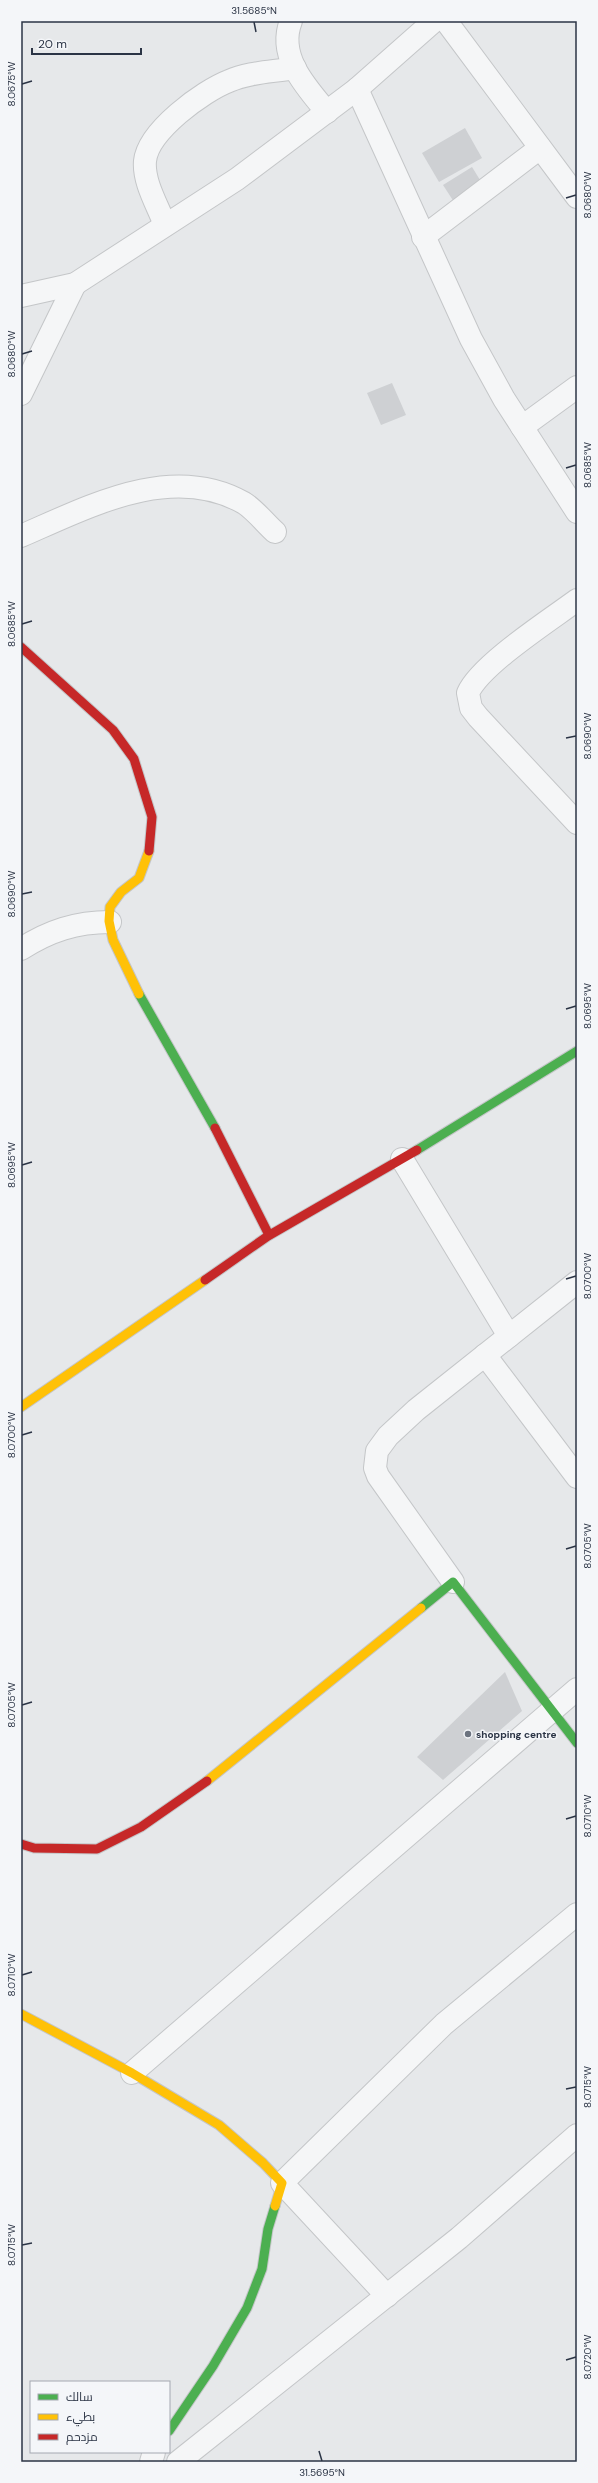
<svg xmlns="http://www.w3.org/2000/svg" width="598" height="2483" font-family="'DM Sans',Cairo,sans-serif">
  <rect width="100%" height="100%" fill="#e6e8ea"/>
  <!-- building -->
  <g fill="#ced0d3">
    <polygon points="465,128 482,158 439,182 422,153"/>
    <polygon points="472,167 485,188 456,205 443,185"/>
    <polygon points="392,383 406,415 381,425 367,393"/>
    <polygon points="505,1672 522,1711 443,1780 417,1757"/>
  </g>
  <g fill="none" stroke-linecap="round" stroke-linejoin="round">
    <defs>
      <g id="street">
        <path d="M 291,21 C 277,56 306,87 327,112"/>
        <polyline points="446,21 577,197"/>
        <polyline points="357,89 471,339 504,399 577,512"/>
        <path d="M 165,225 C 158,206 143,182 145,161 C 148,131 203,91 229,81 C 249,72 273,72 295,68"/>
        <polyline points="423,237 540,148"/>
        <polyline points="21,296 75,284 237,179 357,89 434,21"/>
        <polyline points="21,394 75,284"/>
        <polyline points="522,427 577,387"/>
        <path d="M 21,536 C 90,506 172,462 244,503 C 255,510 265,523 275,532"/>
        <path d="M 577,600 C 550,620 480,665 468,693 L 471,708 L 478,717 L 577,823"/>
        <path d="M 21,949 C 49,931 76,922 110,922"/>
        <polyline points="402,1159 509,1336"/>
        <polyline points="485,1355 577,1477"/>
        <polyline points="453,1582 378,1476 375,1468 377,1451 388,1436 416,1410 577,1282"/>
        <polyline points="132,2073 577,1689"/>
        <polyline points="387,2296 282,2183 444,2024 577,1914"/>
        <polyline points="151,2462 154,2452"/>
        <polyline points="178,2462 459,2238 577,2135"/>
      </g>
      <g id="fast">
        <polyline points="139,994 215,1128"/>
        <polyline points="417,1150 577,1051"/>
        <polyline points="421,1608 453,1582 577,1743"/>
        <polyline points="169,2431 213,2366 247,2308 262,2269 268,2229 275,2206"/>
      </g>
      <g id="slow">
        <polyline points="139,994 113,940 109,921 110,907 121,892 139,878 149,851"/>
        <polyline points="21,1407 205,1280"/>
        <polyline points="207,1781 421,1608"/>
        <polyline points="21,2014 132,2073 219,2125 263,2163 282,2183 275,2206"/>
      </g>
      <g id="jam">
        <polyline points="21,647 113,730 134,759 152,817 149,851"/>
        <polyline points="215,1128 269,1235"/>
        <polyline points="205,1280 268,1236 417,1150"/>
        <polyline points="21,1844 34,1848 97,1849 141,1827 207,1781"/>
      </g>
    </defs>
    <!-- street casing -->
    <use href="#street" stroke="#c4c6c8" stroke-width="24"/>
    <!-- fast casing -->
    <use href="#fast" stroke="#c4c6c8" stroke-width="11"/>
    <!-- slow casing -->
    <use href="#slow" stroke="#c4c6c8" stroke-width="11"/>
    <!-- jam casing -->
    <use href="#jam" stroke="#c4c6c8" stroke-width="11"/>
    <!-- street -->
    <use href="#street" stroke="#f5f6f7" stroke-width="22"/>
    <!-- fast -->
    <use href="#fast" stroke="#4caf50" stroke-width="9"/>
    <!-- slow -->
    <use href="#slow" stroke="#ffc107" stroke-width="9"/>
    <!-- jam -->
    <use href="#jam" stroke="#c62828" stroke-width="9"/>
  </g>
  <!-- ticks -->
  <path fill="none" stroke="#2b3445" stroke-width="1.5" d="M 254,22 L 256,32M 22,84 L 32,81M 566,198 L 576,195M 22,354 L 32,351M 566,468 L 576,465M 22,624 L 32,621M 566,738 L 576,736M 22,894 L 32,892M 566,1009 L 576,1006M 22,1165 L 32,1162M 566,1279 L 576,1276M 22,1435 L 32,1432M 566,1549 L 576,1546M 22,1705 L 32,1702M 566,1819 L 576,1816M 22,1975 L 32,1972M 566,2089 L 576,2087M 22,2245 L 32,2243M 566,2360 L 576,2357M 319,2451 L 322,2461"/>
  <!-- markers -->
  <circle fill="#6c737f" stroke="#f4f6f9" stroke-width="1.5" cx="468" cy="1734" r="4"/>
  <g text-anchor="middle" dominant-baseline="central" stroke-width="3" stroke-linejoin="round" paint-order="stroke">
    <!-- poi labels -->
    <g font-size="10" font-weight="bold" fill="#2b3445" stroke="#f4f6f9" text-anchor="start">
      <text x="476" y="1734">shopping centre</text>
    </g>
  </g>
  <!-- border -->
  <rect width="598" height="2483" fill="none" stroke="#f4f6f9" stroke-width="44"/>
  <!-- legend -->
  <rect x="30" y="2381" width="140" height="72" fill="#f4f6f9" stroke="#a4a8b1"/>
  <rect x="38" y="2394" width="20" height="6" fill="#4caf50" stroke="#a4a8b1"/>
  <text x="66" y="2401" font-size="12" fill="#2b3445">سالك</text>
  <rect x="38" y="2414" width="20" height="6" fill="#ffc107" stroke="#a4a8b1"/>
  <text x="66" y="2421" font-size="12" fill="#2b3445">بطيء</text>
  <rect x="38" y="2434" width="20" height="6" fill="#c62828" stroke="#a4a8b1"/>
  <text x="66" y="2441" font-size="12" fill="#2b3445">مزدحم</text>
  <!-- scale -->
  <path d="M32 48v6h109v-6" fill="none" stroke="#2b3445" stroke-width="2"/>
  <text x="38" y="48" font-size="12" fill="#2b3445" stroke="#f4f6f9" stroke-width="3" paint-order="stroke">20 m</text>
  <rect x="22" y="22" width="554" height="2439" fill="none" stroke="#2b3445" stroke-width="1.5"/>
  <g font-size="10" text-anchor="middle" fill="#2b3445">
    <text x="254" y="14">31.5685°N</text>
    <text transform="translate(11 84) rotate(-90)" y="4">8.0675°W</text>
    <text transform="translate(587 195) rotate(-90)" y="4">8.0680°W</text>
    <text transform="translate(11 354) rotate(-90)" y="4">8.0680°W</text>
    <text transform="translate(587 465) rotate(-90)" y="4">8.0685°W</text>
    <text transform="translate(11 624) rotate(-90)" y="4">8.0685°W</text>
    <text transform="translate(587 736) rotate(-90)" y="4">8.0690°W</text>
    <text transform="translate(11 894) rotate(-90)" y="4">8.0690°W</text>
    <text transform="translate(587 1006) rotate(-90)" y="4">8.0695°W</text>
    <text transform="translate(11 1165) rotate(-90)" y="4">8.0695°W</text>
    <text transform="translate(587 1276) rotate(-90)" y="4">8.0700°W</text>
    <text transform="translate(11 1435) rotate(-90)" y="4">8.0700°W</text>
    <text transform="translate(587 1546) rotate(-90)" y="4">8.0705°W</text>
    <text transform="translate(11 1705) rotate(-90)" y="4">8.0705°W</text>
    <text transform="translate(587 1816) rotate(-90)" y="4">8.0710°W</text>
    <text transform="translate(11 1975) rotate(-90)" y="4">8.0710°W</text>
    <text transform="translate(587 2087) rotate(-90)" y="4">8.0715°W</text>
    <text transform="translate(11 2245) rotate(-90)" y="4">8.0715°W</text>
    <text transform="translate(587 2357) rotate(-90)" y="4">8.0720°W</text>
    <text x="322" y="2476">31.5695°N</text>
  </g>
</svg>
